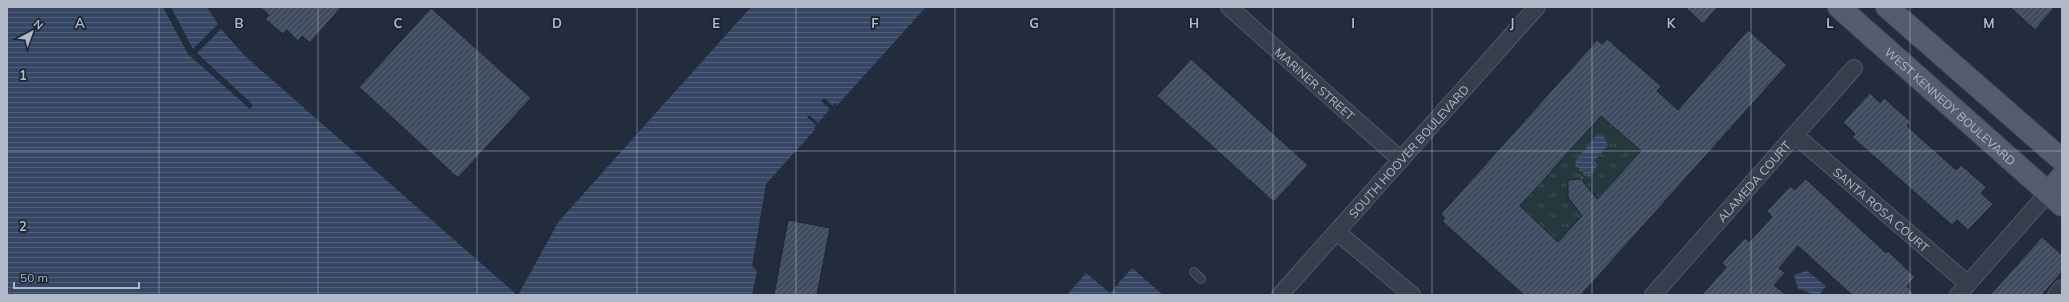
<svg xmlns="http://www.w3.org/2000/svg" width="2069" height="302" font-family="Mulish,sans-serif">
  <defs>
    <pattern id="park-tufts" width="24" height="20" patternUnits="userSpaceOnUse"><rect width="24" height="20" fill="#24393e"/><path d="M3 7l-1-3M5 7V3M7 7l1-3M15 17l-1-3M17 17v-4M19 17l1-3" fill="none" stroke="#415458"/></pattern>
    <pattern id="water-rules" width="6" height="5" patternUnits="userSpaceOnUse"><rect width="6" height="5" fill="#354765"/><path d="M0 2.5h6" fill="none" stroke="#505f7a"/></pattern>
    <pattern id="building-hatch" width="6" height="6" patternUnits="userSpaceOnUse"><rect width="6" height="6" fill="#404c5f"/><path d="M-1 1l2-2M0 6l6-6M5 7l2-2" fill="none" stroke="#596474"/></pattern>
  </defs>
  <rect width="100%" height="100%" fill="#222c3d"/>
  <!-- park -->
  <polygon fill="url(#park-tufts)" points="1601,116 1641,151 1558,242 1520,206"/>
  <!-- water -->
  <g fill="url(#water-rules)">
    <polygon points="7,7 207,7 221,29 245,56 517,295 7,295"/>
    <polygon points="751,7 926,7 766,184 752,266 757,271 752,295 518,295 559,221"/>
    <polygon points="1597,135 1605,138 1608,145 1594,161 1598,165 1588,177 1575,164 1577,161 1576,160"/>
    <polygon points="1132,268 1163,295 1067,295 1086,273 1110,293"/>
    <path d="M 1807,271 L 1826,286 L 1819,295 C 1811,295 1806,290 1798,289 L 1794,275 Z"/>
  </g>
  <!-- pier -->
  <g fill="#222c3d">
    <polygon points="163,7 171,7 193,49 218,24 221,29 197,53 253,105 250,109 188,54"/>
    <polygon points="824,98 833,106 835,103 837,105 815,130 814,128 816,125 807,117 809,115 818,123 830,109 821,101"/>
  </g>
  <!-- building -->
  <g fill="url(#building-hatch)" stroke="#1d2533" fill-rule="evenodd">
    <polygon points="260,7 341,7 310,43 302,36 298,41 287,30 283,34 265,19 269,15"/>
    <polygon points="1685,7 1718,7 1703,24"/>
    <polygon points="2010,7 2055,7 2035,30"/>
    <polygon points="431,8 531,98 458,178 359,87"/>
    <path d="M 1748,30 L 1787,65 L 1581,295 L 1524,295 L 1442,221 L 1445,218 L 1441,214 L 1597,40 L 1602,44 L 1607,39 L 1661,86 L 1657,91 L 1678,110 ZM 1601,116 L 1641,151 L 1597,199 L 1581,179 L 1568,180 L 1568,197 L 1582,216 L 1558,242 L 1520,206 Z"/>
    <polygon points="1191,59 1308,165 1274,202 1157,96"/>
    <polygon points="1870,93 1880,103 1884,98 1911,122 1907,126 1956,170 1961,165 1986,187 1981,193 1993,204 1968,230 1957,220 1952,225 1852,137 1855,134 1843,122"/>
    <polygon points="1806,179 1886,253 1888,251 1915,277 1907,286 1915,295 1852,295 1798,246 1779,268 1785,273 1774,285 1786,295 1702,295 1726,267 1722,263 1745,238 1749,242 1772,217 1767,211 1790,186 1795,190"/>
    <polygon points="788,220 830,228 817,295 774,295"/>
    <polygon points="2042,237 2062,255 2062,272 2042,295 1990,295"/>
  </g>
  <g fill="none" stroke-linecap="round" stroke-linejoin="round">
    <defs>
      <polyline id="lane" points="1194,272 1201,279"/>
      <g id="street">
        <path id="s1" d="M 1229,7 L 1401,160"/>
        <path id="s2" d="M 1795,135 L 1968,284"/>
        <polyline points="1337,232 1412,295"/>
        <path id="s3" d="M 1280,295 L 1537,7"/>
        <path id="s4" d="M 1653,295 L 1854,68"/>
        <polyline points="1958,295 2048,193"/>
        <polyline points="2056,295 2062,288"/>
      </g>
      <g id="primary">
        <path id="s5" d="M 1839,7 L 2062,205"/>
        <polyline points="1887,7 2062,160"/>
        <polyline points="2048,193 2062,177"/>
      </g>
    </defs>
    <!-- lane casing -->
    <use href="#lane" stroke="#515967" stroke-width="10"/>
    <!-- street casing -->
    <use href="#street" stroke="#515967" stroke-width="18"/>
    <!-- primary casing -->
    <use href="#primary" stroke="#3f4755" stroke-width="24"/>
    <!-- path -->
    <g stroke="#3f5558" stroke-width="2.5" stroke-dasharray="3 3" stroke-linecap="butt">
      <polyline points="1576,160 1577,161 1575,164 1588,177 1593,172 1591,170"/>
      <polyline points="1577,161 1582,161"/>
      <polyline points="1581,179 1586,170"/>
    </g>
    <!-- lane -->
    <use href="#lane" stroke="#363e4d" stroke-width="8"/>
    <!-- street -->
    <use href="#street" stroke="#363e4d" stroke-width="16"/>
    <!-- primary -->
    <use href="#primary" stroke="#535d6d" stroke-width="22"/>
  </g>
  <!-- grid -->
  <path fill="none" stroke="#b1b9c8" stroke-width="1" stroke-opacity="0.55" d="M 159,7 L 159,295M 318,7 L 318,295M 477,7 L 477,295M 637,7 L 637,295M 796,7 L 796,295M 955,7 L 955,295M 1114,7 L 1114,295M 1273,7 L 1273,295M 1432,7 L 1432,295M 1592,7 L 1592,295M 1751,7 L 1751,295M 1910,7 L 1910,295M 7,151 L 2062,151"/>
  <g text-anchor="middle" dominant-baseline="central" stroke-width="3.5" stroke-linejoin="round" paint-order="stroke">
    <!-- street labels -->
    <g font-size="12" fill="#b1b9c8" stroke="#1b2331">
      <text stroke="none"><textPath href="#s1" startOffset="115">MARINER STREET</textPath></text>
      <text stroke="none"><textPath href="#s5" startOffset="149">WEST KENNEDY BOULEVARD</textPath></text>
      <text stroke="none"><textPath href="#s3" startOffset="193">SOUTH HOOVER BOULEVARD</textPath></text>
      <text stroke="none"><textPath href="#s4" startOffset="152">ALAMEDA COURT</textPath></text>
      <text stroke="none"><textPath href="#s2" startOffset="114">SANTA ROSA COURT</textPath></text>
    </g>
  </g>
  <g font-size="13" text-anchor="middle" font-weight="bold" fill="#b1b9c8" stroke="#1b2331" stroke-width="3.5" stroke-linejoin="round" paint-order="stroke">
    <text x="80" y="28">A</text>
    <text x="239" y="28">B</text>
    <text x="398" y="28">C</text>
    <text x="557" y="28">D</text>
    <text x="716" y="28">E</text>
    <text x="875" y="28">F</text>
    <text x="1034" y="28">G</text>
    <text x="1194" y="28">H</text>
    <text x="1353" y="28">I</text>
    <text x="1512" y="28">J</text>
    <text x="1671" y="28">K</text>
    <text x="1830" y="28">L</text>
    <text x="1989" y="28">M</text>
    <text x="23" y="80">1</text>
    <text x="23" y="231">2</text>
  </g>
  <!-- border -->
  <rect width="2069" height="302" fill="none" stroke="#b1b9c8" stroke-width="16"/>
  <!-- north arrow -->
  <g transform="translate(32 32) rotate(41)" stroke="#1b2331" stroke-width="3" paint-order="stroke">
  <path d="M0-3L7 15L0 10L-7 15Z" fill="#b1b9c8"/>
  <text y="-6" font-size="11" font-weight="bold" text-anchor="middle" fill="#b1b9c8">N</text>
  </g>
  <!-- scale -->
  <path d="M14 282v6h125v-6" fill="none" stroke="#b1b9c8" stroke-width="2"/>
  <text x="20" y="282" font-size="12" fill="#b1b9c8" stroke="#1b2331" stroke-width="3" paint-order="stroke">50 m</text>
</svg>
